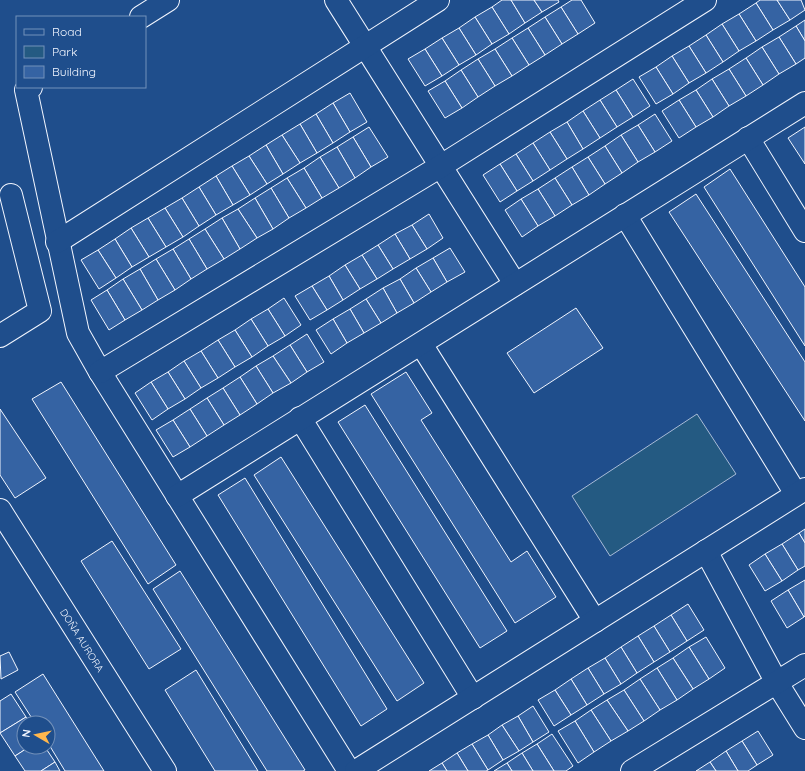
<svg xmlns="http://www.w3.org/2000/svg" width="805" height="771" font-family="Quicksand,sans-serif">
  <rect width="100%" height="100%" fill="#1f4e8c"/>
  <!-- green -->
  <polygon fill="#245a82" stroke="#a8bbd7" points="697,414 736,474 610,556 572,496"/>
  <!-- building -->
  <g fill="#3563a3" stroke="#f2f6ff">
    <polygon points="502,0 511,0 525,23 509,34 492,7"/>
    <polygon points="511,0 534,0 542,12 525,23"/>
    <polygon points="534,0 558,0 559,2 542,12"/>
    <polygon points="572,0 581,0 595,23 578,34 561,7"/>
    <polygon points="760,0 777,0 790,20 773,30 756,3"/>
    <polygon points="777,0 801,0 805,10 790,20"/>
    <polygon points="756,3 773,30 756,41 739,14"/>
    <polygon points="492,7 509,34 492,44 475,17"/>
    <polygon points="561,7 578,34 562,44 545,17"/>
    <polygon points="739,14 756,41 739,51 722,24"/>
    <polygon points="475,17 492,44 476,55 459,28"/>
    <polygon points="545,17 562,44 545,55 528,28"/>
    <polygon points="805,20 805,41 796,26"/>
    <polygon points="722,24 739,51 723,62 706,35"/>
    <polygon points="796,26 805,41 805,58 796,64 779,37"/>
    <polygon points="459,28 476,55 459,65 442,38"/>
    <polygon points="528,28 545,55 529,65 512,38"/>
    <polygon points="706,35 723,62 706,73 689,46"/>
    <polygon points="779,37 796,64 779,74 762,47"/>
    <polygon points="442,38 459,65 442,76 425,49"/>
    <polygon points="512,38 529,65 512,76 495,49"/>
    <polygon points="689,46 706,73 689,83 672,56"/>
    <polygon points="762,47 779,74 763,85 746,58"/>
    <polygon points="425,49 442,76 425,86 408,59"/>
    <polygon points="495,49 512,76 495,86 478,59"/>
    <polygon points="672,56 689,83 673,94 656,67"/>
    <polygon points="746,58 763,85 746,96 729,69"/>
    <polygon points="478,59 495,86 478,97 461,70"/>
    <polygon points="656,67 673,94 656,104 639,77"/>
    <polygon points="729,69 746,96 729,106 712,79"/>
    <polygon points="461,70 478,97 462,108 445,81"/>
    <polygon points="633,79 650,106 633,117 616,90"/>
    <polygon points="712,79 729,106 713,117 696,90"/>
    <polygon points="445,81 462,108 445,118 428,91"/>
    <polygon points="616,90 633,117 617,127 600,100"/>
    <polygon points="696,90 713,117 696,127 679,100"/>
    <polygon points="350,93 367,122 350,132 333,103"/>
    <polygon points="600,100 617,127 600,138 583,111"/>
    <polygon points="679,100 696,127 679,138 662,111"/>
    <polygon points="333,103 350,132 333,143 316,114"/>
    <polygon points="583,111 600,138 583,149 567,122"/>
    <polygon points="316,114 333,143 317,153 300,124"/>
    <polygon points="655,114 672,141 655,152 638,125"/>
    <polygon points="567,122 583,149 567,159 550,132"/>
    <polygon points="300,124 317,153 300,163 282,135"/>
    <polygon points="638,125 655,152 638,162 621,135"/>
    <polygon points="369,127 388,157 371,167 353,137"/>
    <polygon points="805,127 805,164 788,138"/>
    <polygon points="550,132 567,159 550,170 533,143"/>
    <polygon points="282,135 300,163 283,174 266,145"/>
    <polygon points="621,135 638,162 622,173 605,146"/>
    <polygon points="353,137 371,167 355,178 337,147"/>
    <polygon points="533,143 550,170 533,181 516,154"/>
    <polygon points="266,145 283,174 267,184 249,156"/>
    <polygon points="605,146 622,173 605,184 588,157"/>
    <polygon points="337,147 355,178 339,188 320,157"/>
    <polygon points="516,154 533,181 517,191 500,164"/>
    <polygon points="249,156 267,184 250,195 232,166"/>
    <polygon points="320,157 339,188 322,198 304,168"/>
    <polygon points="588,157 605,184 589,195 572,167"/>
    <polygon points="500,164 517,191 500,202 483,175"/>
    <polygon points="232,166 250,195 233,205 216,176"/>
    <polygon points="572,167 589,195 572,205 555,178"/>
    <polygon points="304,168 322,198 306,208 287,178"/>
    <polygon points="730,169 805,287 805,346 704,187"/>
    <polygon points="216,176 233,205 216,215 199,187"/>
    <polygon points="287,178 306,208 289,218 271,188"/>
    <polygon points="555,178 572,205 555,216 538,189"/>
    <polygon points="199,187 216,215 199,226 182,198"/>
    <polygon points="271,188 289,218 273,229 255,198"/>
    <polygon points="538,189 555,216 538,226 521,199"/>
    <polygon points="696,194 805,362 805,421 669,212"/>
    <polygon points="182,198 199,226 183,237 165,208"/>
    <polygon points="255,198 273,229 257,238 238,209"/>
    <polygon points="521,199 538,226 522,237 505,210"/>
    <polygon points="165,208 183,237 166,247 148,218"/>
    <polygon points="238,209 257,238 240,249 222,218"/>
    <polygon points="429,214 443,238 427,249 412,225"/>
    <polygon points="148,218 166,247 149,257 131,228"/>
    <polygon points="222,218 240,249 224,259 205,229"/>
    <polygon points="412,225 427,249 410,259 395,234"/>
    <polygon points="131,228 149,257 132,267 115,239"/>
    <polygon points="205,229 224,259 207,269 189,239"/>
    <polygon points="395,234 410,259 393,269 378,245"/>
    <polygon points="115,239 132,267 116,278 98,250"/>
    <polygon points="189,239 207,269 191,279 173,249"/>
    <polygon points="378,245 393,269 377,279 362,255"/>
    <polygon points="450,248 465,272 447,282 433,258"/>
    <polygon points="173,249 191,279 175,290 156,259"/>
    <polygon points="98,250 116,278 99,289 81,260"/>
    <polygon points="362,255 377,279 360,289 345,265"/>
    <polygon points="433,258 447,282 431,292 416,268"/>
    <polygon points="156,259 175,290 158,300 140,269"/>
    <polygon points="345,265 360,289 343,300 329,276"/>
    <polygon points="416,268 431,292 414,303 400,279"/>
    <polygon points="140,269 158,300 142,310 123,279"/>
    <polygon points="329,276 343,300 327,310 312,286"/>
    <polygon points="123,279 142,310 125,320 107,290"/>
    <polygon points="400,279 414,303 397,313 383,288"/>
    <polygon points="312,286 327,310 310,320 295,296"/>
    <polygon points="383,288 397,313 381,323 366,299"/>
    <polygon points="107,290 125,320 109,330 91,300"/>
    <polygon points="284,298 301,325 285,336 268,309"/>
    <polygon points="366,299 381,323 364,333 350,309"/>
    <polygon points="576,308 603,348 534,393 507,353"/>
    <polygon points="268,309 285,336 268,346 251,319"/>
    <polygon points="350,309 364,333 347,343 333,319"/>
    <polygon points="251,319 268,346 252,357 235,330"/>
    <polygon points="333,319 347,343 331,354 316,330"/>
    <polygon points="235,330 252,357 235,367 218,340"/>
    <polygon points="307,334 324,362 307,372 290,345"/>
    <polygon points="218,340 235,367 218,378 201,351"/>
    <polygon points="290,345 307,372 291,383 273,356"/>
    <polygon points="201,351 218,378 201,388 184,361"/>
    <polygon points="273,356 291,383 273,393 256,366"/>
    <polygon points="184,361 201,388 185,399 168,372"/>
    <polygon points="256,366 273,393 257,404 240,377"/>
    <polygon points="168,372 185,399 168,409 151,382"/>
    <polygon points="406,372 432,413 421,420 511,562 527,551 556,597 515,623 371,394"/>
    <polygon points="240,377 257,404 240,415 223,388"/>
    <polygon points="61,382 176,565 148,584 32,399"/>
    <polygon points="151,382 168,409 152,420 135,393"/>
    <polygon points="223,388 240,415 224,425 207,398"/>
    <polygon points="207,398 224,425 207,436 190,409"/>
    <polygon points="365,405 507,631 480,648 338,422"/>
    <polygon points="0,409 46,478 15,498 0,475"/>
    <polygon points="190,409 207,436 190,447 173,420"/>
    <polygon points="173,420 190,447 173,457 156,430"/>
    <polygon points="281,457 424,683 397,701 254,475"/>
    <polygon points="245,478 387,709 361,726 218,495"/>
    <polygon points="805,529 805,543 799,533"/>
    <polygon points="799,533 805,543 805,566 798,570 782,544"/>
    <polygon points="112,541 181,649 149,669 81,561"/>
    <polygon points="782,544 798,570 782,581 765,554"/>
    <polygon points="765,554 782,581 765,591 749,565"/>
    <polygon points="180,571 305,770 303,771 267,771 153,589"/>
    <polygon points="805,580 805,616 804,617 788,590"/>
    <polygon points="788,590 804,617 787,628 771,601"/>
    <polygon points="688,604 704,630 687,641 671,615"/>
    <polygon points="671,615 687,641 670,652 654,626"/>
    <polygon points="654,626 670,652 654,662 638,636"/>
    <polygon points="638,636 654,662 637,673 621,647"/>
    <polygon points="706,637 725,668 709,679 689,647"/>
    <polygon points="621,647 637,673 621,684 605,658"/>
    <polygon points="689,647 709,679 693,689 673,658"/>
    <polygon points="9,652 18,670 1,679 0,656"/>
    <polygon points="605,658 621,684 604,694 588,668"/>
    <polygon points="673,658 693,689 677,700 657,668"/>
    <polygon points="588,668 604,694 587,705 571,679"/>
    <polygon points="657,668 677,700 660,710 640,679"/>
    <polygon points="196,670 258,771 215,771 165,690"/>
    <polygon points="43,674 104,771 65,771 48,743 48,723 35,723 15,692"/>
    <polygon points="571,679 587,705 571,715 555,690"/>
    <polygon points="640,679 660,710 644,721 624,690"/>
    <polygon points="555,690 571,715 554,726 538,700"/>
    <polygon points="624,690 644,721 628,731 607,700"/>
    <polygon points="11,694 26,717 0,733 0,701"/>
    <polygon points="607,700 628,731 611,741 591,710"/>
    <polygon points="533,706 549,732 533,742 518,716"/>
    <polygon points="591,710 611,741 594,752 575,721"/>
    <polygon points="518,716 533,742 519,751 502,725"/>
    <polygon points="26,717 30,723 24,723 24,747 29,747 15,756 0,733"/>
    <polygon points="575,721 594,752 578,763 558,731"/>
    <polygon points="502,725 519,751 503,760 488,735"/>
    <polygon points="758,731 773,755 757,765 742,741"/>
    <polygon points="552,734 573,766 566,771 554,771 537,744"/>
    <polygon points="488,735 503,760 488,770 472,744"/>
    <polygon points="742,741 757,765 748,771 738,771 726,751"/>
    <polygon points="472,744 488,770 486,771 468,771 457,753"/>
    <polygon points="537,744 554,771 533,771 522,753"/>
    <polygon points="29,747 45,747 55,762 41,771 25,771 15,756"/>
    <polygon points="726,751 738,771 716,771 710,762"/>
    <polygon points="457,753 468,771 447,771 442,763"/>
    <polygon points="522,753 533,771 512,771 507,763"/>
    <polygon points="55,762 60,771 41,771"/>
    <polygon points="710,762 716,771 696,771"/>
    <polygon points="442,763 447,771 429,771"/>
    <polygon points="507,763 512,771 494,771"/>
  </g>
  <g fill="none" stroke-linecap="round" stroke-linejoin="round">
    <defs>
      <g id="street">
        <polyline points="336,0 515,284"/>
        <polyline points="141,17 168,0"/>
        <polyline points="31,87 26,90 78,333 100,372 349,771"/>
        <polyline points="748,138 805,231"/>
        <polyline points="625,215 796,494"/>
        <polyline points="57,242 438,0"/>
        <polyline points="0,336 40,311 11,195"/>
        <polyline points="421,344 595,621"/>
        <polyline points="100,372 441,166 705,0"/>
        <polyline points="300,418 473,698"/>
        <polyline points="177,496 805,103"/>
        <path id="s1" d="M 0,510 L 165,771"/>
        <polyline points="706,551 777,683 805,728"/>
        <polyline points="356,771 805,489"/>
        <polyline points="632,771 805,665"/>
      </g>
    </defs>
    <!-- street casing -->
    <use href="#street" stroke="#f2f6ff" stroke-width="24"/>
    <!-- street -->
    <use href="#street" stroke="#1f4e8c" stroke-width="22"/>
  </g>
  <g text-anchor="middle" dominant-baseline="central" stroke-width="3" stroke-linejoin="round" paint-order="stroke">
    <!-- street labels -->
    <g font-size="10" fill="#f2f6ff" stroke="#1f4e8c">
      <text stroke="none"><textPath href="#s1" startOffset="154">DOÑA AURORA</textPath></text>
    </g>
  </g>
  <!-- legend -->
  <rect x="16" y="16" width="130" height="72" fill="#1f4e8c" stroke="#7391ba"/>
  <rect x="24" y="29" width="20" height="6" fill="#1f4e8c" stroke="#7391ba"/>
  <text x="52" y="36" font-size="12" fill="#f2f6ff">Road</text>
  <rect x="24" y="46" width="20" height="12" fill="#245a82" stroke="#7391ba"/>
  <text x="52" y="56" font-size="12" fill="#f2f6ff">Park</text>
  <rect x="24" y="66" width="20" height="12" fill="#3563a3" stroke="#7391ba"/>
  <text x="52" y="76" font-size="12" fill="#f2f6ff">Building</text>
  <!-- north arrow -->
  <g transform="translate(36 735) rotate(279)"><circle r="19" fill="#1f4e8c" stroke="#7391ba"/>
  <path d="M0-3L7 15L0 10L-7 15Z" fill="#ffb74d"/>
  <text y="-6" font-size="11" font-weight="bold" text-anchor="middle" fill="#f2f6ff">N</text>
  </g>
</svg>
